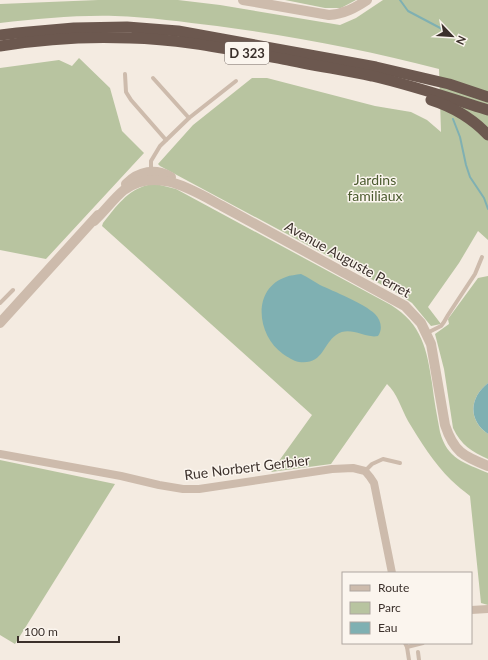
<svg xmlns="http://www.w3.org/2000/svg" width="488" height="660" font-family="Lato,sans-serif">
  <rect width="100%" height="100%" fill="#f4ebe1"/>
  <!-- green -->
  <g fill="#b8c4a0">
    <path d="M 98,0 L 178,0 L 220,5 L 340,25 L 356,18 L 383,0 L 488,0 L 488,240 L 478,231 L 459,263 L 428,307 L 441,324 L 431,326 L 412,303 L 397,293 L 160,166 L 158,164 L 193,125 L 252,78 L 267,78 L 375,106 L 411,112 L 427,120 L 441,132 L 439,69 C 366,50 292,36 217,26 C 183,22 149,17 115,16 C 76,15 38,19 0,23 L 0,4 Z"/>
    <polygon points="285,0 356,0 341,8 325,8"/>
    <polygon points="79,58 110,88 122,131 144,153 46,259 0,250 0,68 59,60 72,66"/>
    <path d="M 148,185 L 160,185 L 176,189 L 391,305 C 422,324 427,350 432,383 C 434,400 437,416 440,432 C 447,459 465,463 488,473 L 488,605 L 481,603 L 470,496 C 464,491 457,486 451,480 C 434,463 420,441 408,421 C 401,408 397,393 387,384 L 331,464 L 271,472 L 312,415 L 102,226 L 103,223 C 116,207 127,190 148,185 Z"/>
    <path d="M 488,276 L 488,383 C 469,398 468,420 488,434 L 488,459 C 472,452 461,445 453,428 L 444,369 L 435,334 L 449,324 L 448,319 L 478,278 Z"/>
    <polygon points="0,460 115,484 15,644 0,635"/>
  </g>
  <!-- water -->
  <g fill="#7fb0b2">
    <path d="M 301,274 C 308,277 313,281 320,285 C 333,291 365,304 375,314 C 381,320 383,329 378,336 C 365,339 350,325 336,335 C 323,344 323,365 299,362 C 293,361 288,357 283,354 C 257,336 251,289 286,277 C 290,275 296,275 301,274 Z"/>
    <path d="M 488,383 L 488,434 C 468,420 469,398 488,383 Z"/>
  </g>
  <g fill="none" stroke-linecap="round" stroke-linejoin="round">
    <!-- stream -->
    <g stroke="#7fb0b2" stroke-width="2">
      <polyline points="400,0 408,11 444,30"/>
      <polyline points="453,119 460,137 466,165 470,177 484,198 488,209"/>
    </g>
    <!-- service -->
    <g stroke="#cdbbac" stroke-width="4">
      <polyline points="125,74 126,92 131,100 166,140"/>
      <polyline points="153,78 189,118"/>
      <polyline points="151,171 151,161 160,146 189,118 236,81"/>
      <polyline points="0,303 13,290"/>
      <polyline points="427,333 441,326 444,322 448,315 475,274 482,257"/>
      <polyline points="365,471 372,464 383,459 400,463"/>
      <polyline points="405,643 407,647 409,660"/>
      <polyline points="407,647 423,643"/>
      <polyline points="418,652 419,660"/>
    </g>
    <!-- minor -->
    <g stroke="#cdbbac" stroke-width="8">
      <polyline points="0,454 121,476 159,485 183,489 199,489 332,469 353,468 365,471 370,477 374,483 392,573"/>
      <polyline points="471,610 488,609"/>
    </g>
    <!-- tertiary -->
    <g stroke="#cdbbac" stroke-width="10">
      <path d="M 243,0 L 329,15 C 344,14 355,8 367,0"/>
      <path d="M 126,184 C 139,171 155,168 171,177"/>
      <path d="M 94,221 C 105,211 113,199 124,190 C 156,166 192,190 222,206 L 405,306 L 421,323 L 431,344 L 445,425 C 454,452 463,456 488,466"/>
      <polyline points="0,323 98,215"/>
    </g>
    <!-- trunk -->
    <g stroke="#6c584f" stroke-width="11">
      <polyline points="0,35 17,33 74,28 127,27 178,31 376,67 449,84 488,97"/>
      <path d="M 0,46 C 43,39 86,36 130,38 C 181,39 232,50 283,59 C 312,65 342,70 372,76 C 411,85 450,98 488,110"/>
      <path d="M 431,100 C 453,107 472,118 488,135"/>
    </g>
  </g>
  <g text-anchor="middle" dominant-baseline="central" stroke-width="3" stroke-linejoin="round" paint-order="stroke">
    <!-- shield labels -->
    <rect fill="#fbf5ee" stroke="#756b66" stroke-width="1" x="225" y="42" width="44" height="22" rx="3"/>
    <g font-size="13" font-weight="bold" fill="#3b302b">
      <text x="247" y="53">D 323</text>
    </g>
    <!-- park labels -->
    <g font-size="14" fill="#4a5a2e" stroke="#fbf5ee">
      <text x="375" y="179">Jardins<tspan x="375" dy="16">familiaux</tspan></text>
    </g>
    <!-- street labels -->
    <g font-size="14" fill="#3b302b" stroke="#fbf5ee">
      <text transform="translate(348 259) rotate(29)">Avenue Auguste Perret</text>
      <text transform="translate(247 467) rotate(-7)">Rue Norbert Gerbier</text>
    </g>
  </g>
  <!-- legend -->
  <rect x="342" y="572" width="130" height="72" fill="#fbf5ee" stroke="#aea6a0"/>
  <rect x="350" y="585" width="20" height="6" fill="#cdbbac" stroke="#aea6a0"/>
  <text x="378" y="592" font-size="12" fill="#3b302b">Route</text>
  <rect x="350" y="602" width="20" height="12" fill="#b8c4a0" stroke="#aea6a0"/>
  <text x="378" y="612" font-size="12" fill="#3b302b">Parc</text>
  <rect x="350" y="622" width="20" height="12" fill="#7fb0b2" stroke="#aea6a0"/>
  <text x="378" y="632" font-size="12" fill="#3b302b">Eau</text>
  <!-- north arrow -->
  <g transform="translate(452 36) rotate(115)" stroke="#fbf5ee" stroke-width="3" paint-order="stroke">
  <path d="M0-3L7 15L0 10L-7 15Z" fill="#3b302b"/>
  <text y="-6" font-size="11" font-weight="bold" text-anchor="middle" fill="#3b302b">N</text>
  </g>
  <!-- scale -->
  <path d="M18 636v6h101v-6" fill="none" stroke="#3b302b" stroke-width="2"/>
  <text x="24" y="636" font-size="12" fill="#3b302b" stroke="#fbf5ee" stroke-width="3" paint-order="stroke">100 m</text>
</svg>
